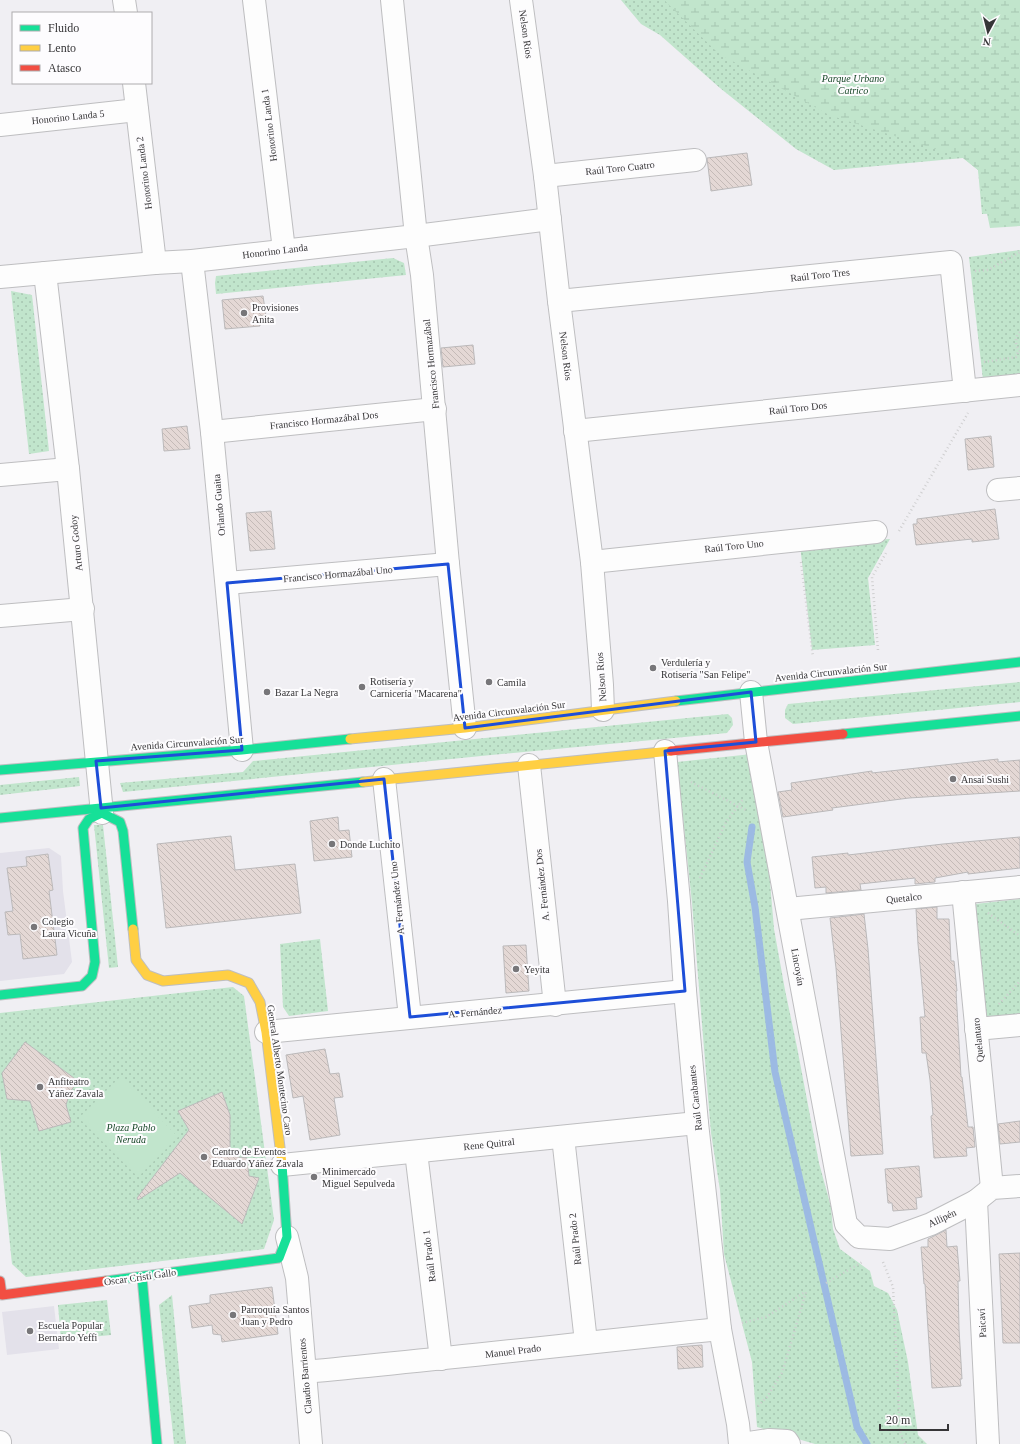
<svg xmlns="http://www.w3.org/2000/svg" width="1020" height="1444" font-family="'Times New Roman',serif">
  <defs>
    <pattern id="grass-dots" width="8" height="8" patternUnits="userSpaceOnUse"><rect width="8" height="8" fill="#c1e5cc"/><path d="M2 2h.1M6 6h.1" fill="none" stroke="#a6c5b0" stroke-width="1.8" stroke-linecap="round"/></pattern>
    <pattern id="wetland-marsh" width="20" height="14" patternUnits="userSpaceOnUse"><rect width="20" height="14" fill="#c1e5cc"/><path d="M1 5h8M5 5V1M11 12h8M15 12V8" fill="none" stroke="#a6c5b0"/></pattern>
    <pattern id="building-back-hatch" width="6" height="6" patternUnits="userSpaceOnUse"><rect width="6" height="6" fill="#e4d8d5"/><path d="M-1 5l2 2M0 0l6 6M5-1l2 2" fill="none" stroke="#c4bab7"/></pattern>
  </defs>
  <rect width="100%" height="100%" fill="#f0eff3"/>
  <!-- built -->
  <g fill="#e3e1ea">
    <polygon points="49,848 61,856 63,891 72,962 64,974 0,981 0,853"/>
    <polygon points="54,1306 59,1349 7,1355 2,1312"/>
  </g>
  <!-- grass -->
  <g fill="url(#grass-dots)">
    <polygon points="621,0 1020,0 1020,213 982,214 978,170 963,158 834,170 796,149 720,88 660,35 641,24"/>
    <polygon points="1020,250 1020,376 983,380 969,257"/>
    <polygon points="393,258 404,263 406,275 216,294 215,283 216,276"/>
    <polygon points="11,291 32,295 49,451 29,454"/>
    <polygon points="890,539 868,578 875,645 812,650 800,545"/>
    <polygon points="1020,682 1020,702 793,724 785,718 785,710 788,704"/>
    <polygon points="728,714 732,718 733,725 727,733 491,755 123,792 120,783 243,772 253,761"/>
    <polygon points="752,754 769,870 774,929 785,990 797,1047 819,1163 831,1207 833,1229 840,1249 870,1271 874,1286 888,1293 897,1310 908,1362 918,1435 927,1444 815,1444 757,1427 752,1362 724,1254 720,1190 711,1133 692,903 677,762"/>
    <polygon points="79,777 80,786 0,795 0,785"/>
    <polygon points="94,825 103,825 118,967 109,968"/>
    <polygon points="1020,899 1020,1019 986,1023 975,904"/>
    <polygon points="320,939 328,1011 289,1016 283,1007 280,944"/>
    <polygon points="233,987 244,996 274,1220 264,1249 26,1277 12,1264 0,1148 0,1013"/>
    <polygon points="172,1295 186,1444 174,1444 159,1305"/>
    <polygon points="107,1300 111,1335 61,1340 58,1305"/>
  </g>
  <!-- wetland -->
  <polygon fill="url(#wetland-marsh)" points="664,0 1020,0 1020,226 990,228 978,170 963,158 829,115 718,53"/>
  <!-- garden -->
  <polygon fill="#c1e5cc" points="120,1077 178,1137 138,1177 79,1118"/>
  <g fill="none" stroke-linecap="round" stroke-linejoin="round">
    <!-- stream -->
    <polyline stroke="#9cbae3" stroke-width="7" points="752,827 747,862 755,907 775,1072 857,1427 867,1444"/>
  </g>
  <!-- building -->
  <g fill="url(#building-back-hatch)" stroke="#bbb9ba">
    <polygon points="747,153 752,185 711,191 707,158"/>
    <polygon points="263,296 266,316 259,316 260,326 225,329 222,300"/>
    <polygon points="473,345 475,364 443,367 441,348"/>
    <polygon points="187,426 190,449 164,451 162,429"/>
    <polygon points="991,436 994,467 968,470 965,439"/>
    <polygon points="995,509 999,539 972,542 972,539 916,545 913,524 917,524 917,519"/>
    <polygon points="271,511 275,549 250,551 246,513"/>
    <polygon points="998,759 998,762 1020,760 1020,791 909,798 832,808 833,810 783,817 778,792 792,790 791,783 872,771 872,773"/>
    <polygon points="338,817 339,831 349,830 352,857 314,861 310,821"/>
    <polygon points="231,836 235,870 295,864 301,913 166,928 157,844"/>
    <polygon points="1020,837 1020,868 968,874 968,872 935,878 935,882 915,884 915,878 860,884 861,890 826,893 826,887 815,888 812,857 848,853 848,855 943,844"/>
    <polygon points="48,854 53,890 49,891 57,955 23,959 20,934 8,935 5,912 13,911 7,868 27,866 26,857"/>
    <polygon points="937,907 937,919 949,919 951,961 954,961 957,991 956,991 961,1077 962,1077 968,1127 973,1127 975,1147 966,1148 967,1156 934,1158 931,1116 933,1115 930,1080 926,1053 922,1053 920,1017 925,1017 918,944 916,909"/>
    <polygon points="864,914 868,949 883,1154 851,1156 836,968 830,918"/>
    <polygon points="526,945 529,991 506,993 503,946"/>
    <polygon points="25,1042 78,1081 70,1092 66,1105 71,1122 39,1131 30,1101 7,1099 2,1073"/>
    <polygon points="325,1049 330,1074 339,1073 343,1097 334,1098 340,1135 310,1140 303,1096 293,1098 286,1055"/>
    <polygon points="222,1092 230,1115 230,1156 247,1158 249,1176 259,1178 242,1224 180,1173 138,1200 137,1198 189,1130 178,1111"/>
    <polygon points="1020,1121 1020,1142 1000,1144 998,1124"/>
    <polygon points="919,1166 922,1197 916,1198 917,1209 893,1211 892,1203 888,1203 885,1169"/>
    <polygon points="946,1230 947,1247 957,1246 960,1281 958,1281 959,1329 962,1379 960,1379 961,1386 932,1388 925,1284 924,1284 921,1247 928,1247 928,1239"/>
    <polygon points="1020,1253 1020,1343 1003,1343 999,1254"/>
    <polygon points="272,1287 278,1334 222,1342 221,1335 213,1334 212,1325 192,1328 189,1306 210,1303 210,1295"/>
    <polygon points="702,1345 703,1367 678,1369 677,1347"/>
  </g>
  <g fill="none" stroke-linecap="round" stroke-linejoin="round">
    <defs>
      <g id="street">
        <polyline points="124,0 126,13"/>
        <polyline points="254,0 284,250"/>
        <polyline points="392,0 416,236 422,275 448,564 465,728"/>
        <polyline points="521,0 545,176 559,301 592,562 602,685 603,710"/>
        <polyline points="134,83 155,263"/>
        <polyline points="0,125 137,110"/>
        <polyline points="545,176 695,160"/>
        <polyline points="192,261 212,432 242,750"/>
        <polyline points="45,273 68,469 102,813"/>
        <polyline points="0,277 155,263 192,261 416,236 550,219"/>
        <polyline points="559,301 951,262 965,391"/>
        <polyline points="575,431 1020,385"/>
        <polyline points="212,432 435,409"/>
        <polyline points="0,475 68,469"/>
        <polyline points="998,490 1020,488"/>
        <polyline points="592,562 876,532"/>
        <polyline points="227,583 448,564"/>
        <polyline points="0,616 83,609"/>
        <polyline points="751,692 756,742 846,1224 859,1237 890,1239 931,1224 976,1201 992,1188 1020,1186"/>
        <polyline points="665,751 679,901 685,991 697,1123 720,1329 738,1424 740,1444"/>
        <polyline points="529,765 555,1005"/>
        <polyline points="384,779 410,1017"/>
        <polyline points="963,892 992,1188"/>
        <polyline points="788,909 1020,887"/>
        <polyline points="976,1029 1020,1025"/>
        <polyline points="266,1032 685,991"/>
        <polyline points="563,1137 586,1342"/>
        <polyline points="416,1152 441,1359"/>
        <polyline points="282,1165 697,1123"/>
        <polyline points="976,1201 988,1444"/>
        <polyline points="287,1237 297,1278 311,1444"/>
        <path d="M 305,1372 C 444,1359 582,1343 720,1329"/>
        <polyline points="0,1442 0,1444"/>
        <polyline points="742,1444 769,1440 787,1441 789,1444"/>
      </g>
      <g id="fast">
        <polyline points="676,701 1020,662"/>
        <polyline points="843,734 1020,716"/>
        <polyline points="0,770 242,750 350,739"/>
        <polyline points="0,818 363,782"/>
        <polyline points="0,995 82,986 92,976 95,962 83,828 89,819 102,813 120,822 123,831 133,929"/>
        <polyline points="142,1277 157,1444"/>
        <polyline points="106,1281 279,1258 287,1237 282,1164"/>
      </g>
      <g id="slow">
        <polyline points="350,739 465,728 676,701"/>
        <polyline points="363,782 671,751"/>
        <polyline points="133,929 136,960 147,975 163,981 228,975 249,983 260,1002 266,1032 282,1164"/>
      </g>
      <g id="jam">
        <polyline points="671,751 843,734"/>
        <polyline points="0,1281 2,1295 106,1281"/>
      </g>
    </defs>
    <!-- street casing -->
    <use href="#street" stroke="#bebec0" stroke-width="24"/>
    <!-- fast casing -->
    <use href="#fast" stroke="#bebec0" stroke-width="11"/>
    <!-- slow casing -->
    <use href="#slow" stroke="#bebec0" stroke-width="11"/>
    <!-- jam casing -->
    <use href="#jam" stroke="#bebec0" stroke-width="11"/>
    <!-- path -->
    <g stroke="#cfcfd0" stroke-width="2.5" stroke-dasharray="1 3" stroke-linecap="butt">
      <polyline points="975,271 988,270 1020,252"/>
      <path d="M 1020,351 C 1015,345 1014,338 1020,332"/>
      <polyline points="984,362 1016,357 1019,350"/>
      <polyline points="899,531 968,413"/>
      <polyline points="801,562 813,657"/>
      <polyline points="878,650 872,577 886,553"/>
      <polyline points="691,782 746,810"/>
      <polyline points="700,878 726,822 744,798"/>
      <polyline points="988,913 1020,936"/>
      <polyline points="999,1004 1020,981"/>
      <polyline points="883,1262 893,1287 900,1431 905,1444"/>
      <polyline points="826,1283 864,1261"/>
      <polyline points="742,1323 766,1317 805,1292"/>
      <polyline points="758,1406 767,1397 782,1373 806,1292"/>
    </g>
    <!-- street -->
    <use href="#street" stroke="#fdfdfd" stroke-width="22"/>
    <!-- fast -->
    <use href="#fast" stroke="#16e098" stroke-width="9"/>
    <!-- slow -->
    <use href="#slow" stroke="#ffcf43" stroke-width="9"/>
    <!-- jam -->
    <use href="#jam" stroke="#f24e42" stroke-width="9"/>
  </g>
  <!-- marked area -->
  <path fill="none" stroke="#1d4ed8" stroke-width="3" stroke-linejoin="round" d="M 448,564 L 465,728 L 751,692 L 756,742 L 665,751 L 685,991 L 410,1017 L 384,779 L 101,808 L 96,761 L 242,750 L 227,583 Z"/>
  <!-- markers -->
  <g fill="#777679" stroke="#fdfcfe" stroke-width="1.5">
    <circle cx="244" cy="313" r="4"/>
    <circle cx="653" cy="668" r="4"/>
    <circle cx="489" cy="682" r="4"/>
    <circle cx="362" cy="687" r="4"/>
    <circle cx="267" cy="692" r="4"/>
    <circle cx="953" cy="779" r="4"/>
    <circle cx="332" cy="844" r="4"/>
    <circle cx="34" cy="927" r="4"/>
    <circle cx="516" cy="969" r="4"/>
    <circle cx="40" cy="1087" r="4"/>
    <circle cx="204" cy="1157" r="4"/>
    <circle cx="314" cy="1177" r="4"/>
    <circle cx="233" cy="1315" r="4"/>
    <circle cx="30" cy="1331" r="4"/>
  </g>
  <g text-anchor="middle" dominant-baseline="central" stroke-width="4" stroke-linejoin="round" paint-order="stroke">
    <!-- street labels -->
    <g font-size="10" fill="#363537" stroke="#fdfcfe">
      <text transform="translate(526 34) rotate(82)">Nelson Ríos</text>
      <text transform="translate(68 117) rotate(-6)">Honorino Landa 5</text>
      <text transform="translate(269 125) rotate(-97)">Honorino Landa 1</text>
      <text transform="translate(620 168) rotate(-6)">Raúl Toro Cuatro</text>
      <text transform="translate(144 173) rotate(-97)">Honorino Landa 2</text>
      <text transform="translate(275 251) rotate(-7)">Honorino Landa</text>
      <text transform="translate(820 275) rotate(-6)">Raúl Toro Tres</text>
      <text transform="translate(566 356) rotate(83)">Nelson Ríos</text>
      <text transform="translate(431 364) rotate(-96)">Francisco Hormazábal</text>
      <text transform="translate(798 408) rotate(-6)">Raúl Toro Dos</text>
      <text transform="translate(324 420) rotate(-6)">Francisco Hormazábal Dos</text>
      <text transform="translate(219 505) rotate(-95)">Orlando Guaita</text>
      <text transform="translate(76 543) rotate(-96)">Arturo Godoy</text>
      <text transform="translate(734 546) rotate(-6)">Raúl Toro Uno</text>
      <text transform="translate(338 574) rotate(-5)">Francisco Hormazábal Uno</text>
      <text transform="translate(831 672) rotate(-6)">Avenida Circunvalación Sur</text>
      <text transform="translate(601 677) rotate(-94)">Nelson Ríos</text>
      <text transform="translate(509 711) rotate(-7)">Avenida Circunvalación Sur</text>
      <text transform="translate(187 743) rotate(-4)">Avenida Circunvalación Sur</text>
      <text transform="translate(542 885) rotate(-96)">A. Fernández Dos</text>
      <text transform="translate(397 898) rotate(-96)">A. Fernández Uno</text>
      <text transform="translate(904 898) rotate(-6)">Quetalco</text>
      <text transform="translate(798 967) rotate(80)">Lincoyán</text>
      <text transform="translate(475 1012) rotate(-5)">A. Fernández</text>
      <text transform="translate(978 1040) rotate(-96)">Quelantaro</text>
      <text transform="translate(280 1070) rotate(82)">General Alberto Montecino Caro</text>
      <text transform="translate(695 1098) rotate(-96)">Raúl Carabantes</text>
      <text transform="translate(489 1144) rotate(-6)">Rene Quitral</text>
      <text transform="translate(942 1218) rotate(-25)">Allipén</text>
      <text transform="translate(575 1239) rotate(-96)">Raúl Prado 2</text>
      <text transform="translate(429 1256) rotate(-97)">Raúl Prado 1</text>
      <text transform="translate(140 1277) rotate(-8)">Oscar Cristi Gallo</text>
      <text transform="translate(982 1323) rotate(-93)">Paicaví</text>
      <text transform="translate(513 1351) rotate(-7)">Manuel Prado</text>
      <text transform="translate(305 1376) rotate(-95)">Claudio Barrientos</text>
    </g>
    <!-- park labels -->
    <g font-size="10" font-style="italic" fill="#174727" stroke="#fdfcfe">
      <text x="853" y="78">Parque Urbano<tspan x="853" dy="12">Catrico</tspan></text>
      <text x="131" y="1127">Plaza Pablo<tspan x="131" dy="12">Neruda</tspan></text>
    </g>
    <!-- poi labels -->
    <g font-size="10" fill="#363537" stroke="#fdfcfe" text-anchor="start">
      <text x="252" y="307">Provisiones<tspan x="252" dy="12">Anita</tspan></text>
      <text x="661" y="662">Verdulería y<tspan x="661" dy="12">Rotisería "San Felipe"</tspan></text>
      <text x="370" y="681">Rotisería y<tspan x="370" dy="12">Carnicería "Macarena"</tspan></text>
      <text x="497" y="682">Camila</text>
      <text x="275" y="692">Bazar La Negra</text>
      <text x="961" y="779">Ansai Sushi</text>
      <text x="340" y="844">Donde Luchito</text>
      <text x="42" y="921">Colegio<tspan x="42" dy="12">Laura Vicuña</tspan></text>
      <text x="524" y="969">Yeyita</text>
      <text x="48" y="1081">Anfiteatro<tspan x="48" dy="12">Yáñez Zavala</tspan></text>
      <text x="212" y="1151">Centro de Eventos<tspan x="212" dy="12">Eduardo Yáñez Zavala</tspan></text>
      <text x="322" y="1171">Minimercado<tspan x="322" dy="12">Miguel Sepulveda</tspan></text>
      <text x="241" y="1309">Parroquía Santos<tspan x="241" dy="12">Juan y Pedro</tspan></text>
      <text x="38" y="1325">Escuela Popular<tspan x="38" dy="12">Bernardo Yeffi</tspan></text>
    </g>
  </g>
  <!-- legend -->
  <rect x="12" y="12" width="140" height="72" fill="#fdfcfe" stroke="#adacae"/>
  <rect x="20" y="25" width="20" height="6" fill="#16e098" stroke="#adacae"/>
  <text x="48" y="32" font-size="12" fill="#363537">Fluido</text>
  <rect x="20" y="45" width="20" height="6" fill="#ffcf43" stroke="#adacae"/>
  <text x="48" y="52" font-size="12" fill="#363537">Lento</text>
  <rect x="20" y="65" width="20" height="6" fill="#f24e42" stroke="#adacae"/>
  <text x="48" y="72" font-size="12" fill="#363537">Atasco</text>
  <!-- north arrow -->
  <g transform="translate(988 32) rotate(187)" stroke="#fdfcfe" stroke-width="3" paint-order="stroke">
  <path d="M0-3L7 15L0 10L-7 15Z" fill="#363537"/>
  <text y="-6" font-size="11" font-weight="bold" text-anchor="middle" fill="#363537">N</text>
  </g>
  <!-- scale -->
  <path d="M880 1424v6h68v-6" fill="none" stroke="#363537" stroke-width="2"/>
  <text x="886" y="1424" font-size="12" fill="#363537" stroke="#fdfcfe" stroke-width="3" paint-order="stroke">20 m</text>
</svg>
